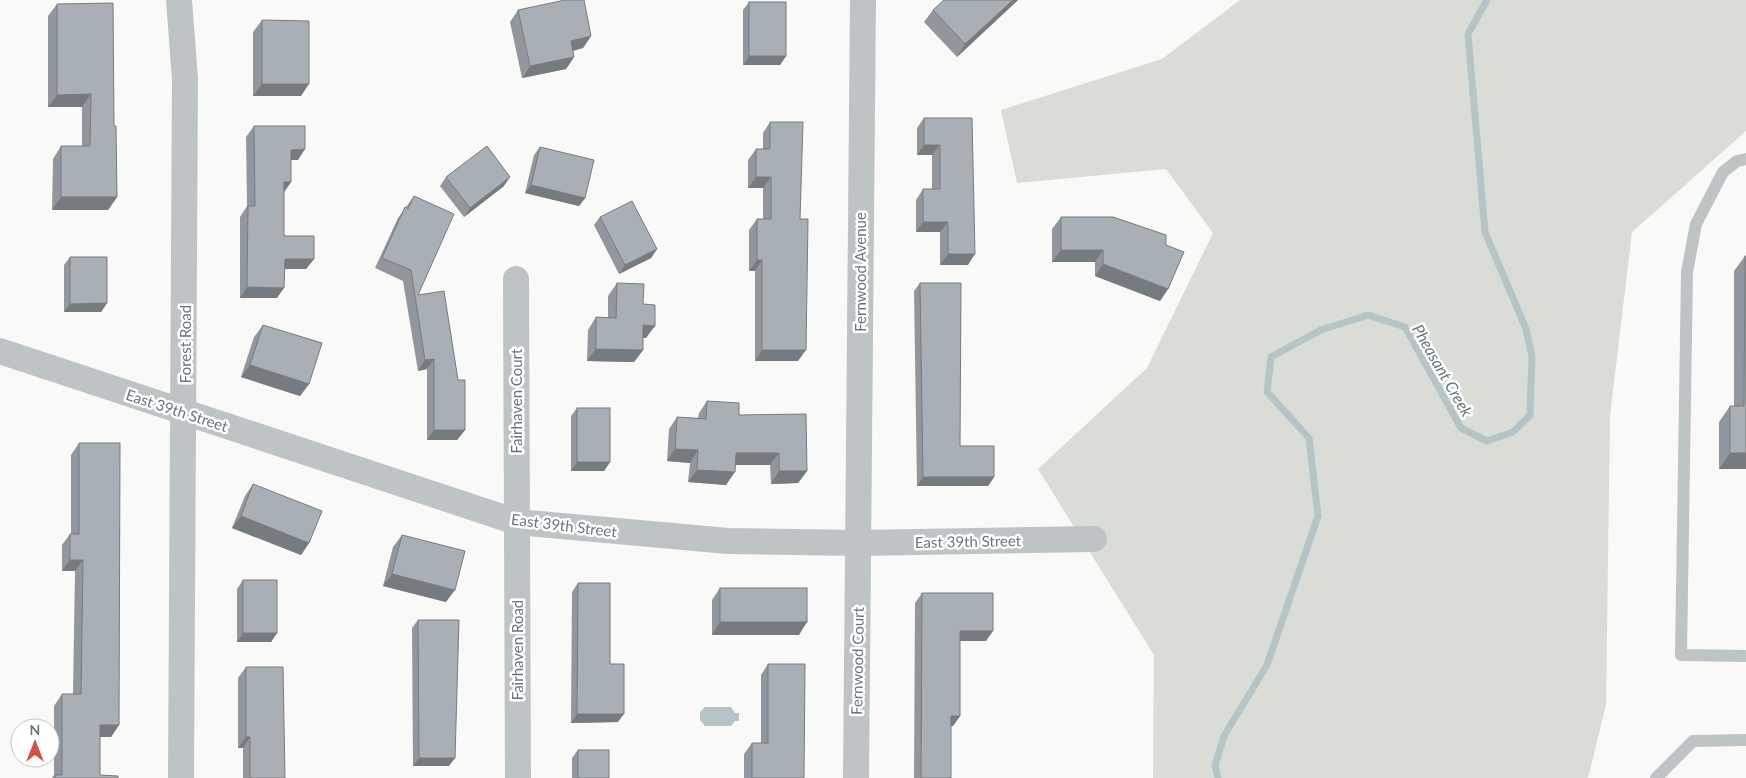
<svg xmlns="http://www.w3.org/2000/svg" width="1746" height="778" font-family="Lato,sans-serif">
  <rect width="100%" height="100%" fill="#f9f9f7"/>
  <!-- green -->
  <polygon fill="#d9ddd6" points="1240,0 1746,0 1746,131 1632,232 1610,416 1606,705 1588,778 1153,778 1154,655 1038,469 1147,368 1213,233 1166,169 1017,183 1001,110 1162,59"/>
  <!-- water -->
  <polygon fill="#b7c4c7" points="705,707 731,707 735,713 739,713 739,721 735,721 731,726 705,726 700,720 700,712"/>
  <g fill="none" stroke-linecap="round" stroke-linejoin="round">
    <!-- stream -->
    <polyline stroke="#b7c4c7" stroke-width="7" points="1218,778 1215,766 1224,736 1267,665 1318,516 1309,438 1267,392 1271,357 1321,330 1368,315 1405,327 1461,428 1487,441 1513,432 1530,415 1532,357 1526,329 1485,232 1468,34 1487,0"/>
    <!-- lane -->
    <g stroke="#bec3c6" stroke-width="12">
      <polyline points="1746,159 1737,161 1723,172 1696,224 1687,272 1681,655 1746,656"/>
      <polyline points="1656,778 1693,741 1746,740"/>
    </g>
    <!-- street -->
    <g stroke="#bec3c6" stroke-width="26">
      <polyline points="179,0 185,79 181,778"/>
      <polyline points="516,279 518,778"/>
      <polyline points="0,351 517,522 728,541 858,543 1094,539"/>
      <polyline points="856,778 863,0"/>
    </g>
  </g>
  <!-- wall -->
  <g fill="#91979c">
    <polygon points="1018,0 957,57 924,22 933,10"/>
    <polygon points="749,2 786,56 780,65 743,65 743,10"/>
    <polygon points="57,4 114,126 117,197 108,210 52,210 53,159 61,146 82,146 82,107 48,107 48,16"/>
    <polygon points="518,10 591,36 583,48 573,51 574,57 566,69 522,78 510,22"/>
    <polygon points="262,20 301,96 253,96 253,32"/>
    <polygon points="924,118 972,118 968,265 940,265 940,232 916,232 916,200 923,189 932,189 932,155 917,155 917,128"/>
    <polygon points="770,122 800,219 798,361 755,361 755,271 749,271 749,230 757,219 763,219 763,188 748,188 748,160 756,149 763,149 763,133"/>
    <polygon points="254,126 298,160 291,160 291,182 284,192 284,236 314,259 306,269 284,269 277,298 240,298 240,217 247,206 246,137"/>
    <polygon points="540,147 585,198 579,206 525,193 534,155"/>
    <polygon points="446,177 504,186 464,217 440,186"/>
    <polygon points="414,196 418,295 465,430 457,440 427,440 427,369 418,371 403,281 375,268 398,218"/>
    <polygon points="600,217 657,249 651,258 619,274 594,225"/>
    <polygon points="1061,217 1166,245 1168,289 1160,301 1095,276 1095,262 1052,262 1052,229"/>
    <polygon points="1745,256 1746,469 1719,469 1719,422 1730,406 1734,406 1734,271"/>
    <polygon points="70,257 107,303 101,312 64,312 64,265"/>
    <polygon points="617,283 643,304 646,338 643,338 643,350 634,362 587,361 588,330 596,317 608,318 608,296"/>
    <polygon points="920,283 960,446 994,477 988,486 917,486 914,291"/>
    <polygon points="263,325 309,384 300,396 241,377 254,337"/>
    <polygon points="707,401 739,415 807,471 798,483 771,484 770,465 735,465 726,485 688,482 690,463 667,461 669,429 677,417 698,418 699,413"/>
    <polygon points="577,408 610,462 604,471 571,471 571,416"/>
    <polygon points="79,443 119,725 111,737 100,737 100,775 118,778 52,778 54,775 54,706 62,694 73,694 75,571 62,571 62,545 70,534 71,534 71,455"/>
    <polygon points="253,484 309,543 301,555 232,528 245,496"/>
    <polygon points="402,535 446,602 383,586 393,547"/>
    <polygon points="243,580 277,633 271,642 237,642 237,589"/>
    <polygon points="578,583 618,722 571,723 572,592"/>
    <polygon points="720,588 799,635 712,635 712,600"/>
    <polygon points="922,593 986,641 960,641 960,716 953,726 951,726 951,778 914,778 915,603"/>
    <polygon points="418,620 449,766 413,766 412,628"/>
    <polygon points="768,664 804,778 744,778 744,754 752,743 761,743 761,675"/>
    <polygon points="246,667 285,778 243,778 243,748 238,748 238,678"/>
    <polygon points="578,750 609,778 572,778 572,758"/>
  </g>
  <!-- shaded-wall -->
  <g fill="#767b7f">
    <polygon points="1013,0 1018,0 957,57 965,44"/>
    <polygon points="591,36 583,48 562,53 571,41"/>
    <polygon points="749,56 786,56 780,65 743,65"/>
    <polygon points="574,57 566,69 522,78 530,66"/>
    <polygon points="262,84 309,84 301,96 253,96"/>
    <polygon points="91,94 82,107 48,107 57,95"/>
    <polygon points="924,145 940,145 932,155 917,155"/>
    <polygon points="305,149 298,160 283,160 291,150"/>
    <polygon points="510,177 504,186 464,217 470,208"/>
    <polygon points="756,177 771,177 763,188 748,188"/>
    <polygon points="284,182 291,182 284,192"/>
    <polygon points="531,185 585,198 579,206 525,193"/>
    <polygon points="61,197 117,197 108,210 52,210"/>
    <polygon points="923,222 948,222 940,232 916,232"/>
    <polygon points="657,249 651,258 619,274 625,265"/>
    <polygon points="1061,250 1103,250 1095,262 1052,262"/>
    <polygon points="948,254 975,254 968,265 940,265"/>
    <polygon points="285,259 314,259 306,269 277,269"/>
    <polygon points="757,260 762,260 755,271 749,271"/>
    <polygon points="1103,264 1168,289 1160,301 1095,276"/>
    <polygon points="247,287 284,288 277,298 240,298"/>
    <polygon points="107,303 101,312 64,312 70,304"/>
    <polygon points="643,325 655,326 646,338 635,338"/>
    <polygon points="596,349 643,350 634,362 587,361"/>
    <polygon points="762,350 806,350 798,361 755,361"/>
    <polygon points="434,359 427,369 418,371 425,360"/>
    <polygon points="250,365 309,384 300,396 241,377"/>
    <polygon points="434,430 465,430 457,440 427,440"/>
    <polygon points="675,449 698,450 690,463 667,461"/>
    <polygon points="736,453 779,453 770,465 728,465"/>
    <polygon points="1730,453 1746,453 1746,469 1719,469"/>
    <polygon points="577,462 610,462 604,471 571,471"/>
    <polygon points="697,470 735,472 726,485 688,482"/>
    <polygon points="779,471 807,471 798,483 771,484"/>
    <polygon points="923,477 994,477 988,486 917,486"/>
    <polygon points="241,516 309,543 301,555 232,528"/>
    <polygon points="70,560 83,560 75,571 62,571"/>
    <polygon points="392,574 455,590 446,602 383,586"/>
    <polygon points="720,622 807,622 799,635 712,635"/>
    <polygon points="960,631 993,631 986,641 953,641"/>
    <polygon points="243,633 277,633 271,642 237,642"/>
    <polygon points="577,714 624,714 618,722 571,723"/>
    <polygon points="951,716 960,716 953,726 944,726"/>
    <polygon points="100,725 119,725 111,737 91,737"/>
    <polygon points="246,737 250,737 243,748 238,748"/>
    <polygon points="419,758 455,758 449,766 413,766"/>
  </g>
  <!-- building -->
  <g fill="#a9b0b5" stroke="#767b7f">
    <polygon points="565,0 584,0 591,36 571,41 574,57 530,66 518,10"/>
    <polygon points="944,0 1013,0 965,44 933,10"/>
    <rect x="749" y="2" width="37" height="54"/>
    <polygon points="113,3 114,126 116,126 117,197 61,197 61,146 90,146 91,94 57,95 57,4"/>
    <polygon points="262,20 309,21 309,84 262,84"/>
    <polygon points="924,118 972,118 975,254 948,254 948,222 923,222 923,189 940,189 940,145 924,145"/>
    <polygon points="770,122 803,122 800,219 808,219 806,350 762,350 762,260 757,260 757,219 771,219 771,177 756,177 756,149 770,149"/>
    <polygon points="254,126 305,126 305,149 291,150 291,182 284,182 284,236 314,236 314,259 285,259 284,288 247,287 248,206 255,206"/>
    <polygon points="487,146 510,177 470,208 446,177"/>
    <polygon points="540,147 594,160 585,198 531,185"/>
    <polygon points="414,196 454,214 418,295 444,291 458,380 465,380 465,430 434,430 434,359 425,360 411,270 382,258 405,207 408,209"/>
    <polygon points="632,201 657,249 625,265 600,217"/>
    <polygon points="1061,217 1113,217 1166,235 1166,245 1184,252 1168,289 1103,264 1103,250 1061,250"/>
    <polygon points="1745,256 1746,256 1746,453 1730,453 1730,406 1744,406"/>
    <polygon points="70,257 107,257 107,303 70,304"/>
    <polygon points="617,283 644,284 643,304 655,305 655,326 643,325 643,350 596,349 596,317 616,318"/>
    <polygon points="920,283 961,283 960,446 994,446 994,477 923,477"/>
    <polygon points="263,325 322,343 309,384 250,365"/>
    <polygon points="707,401 739,403 739,415 806,414 807,471 779,471 779,453 736,453 735,472 697,470 698,450 675,449 677,417 706,419"/>
    <rect x="577" y="408" width="33" height="54"/>
    <polygon points="79,443 120,443 119,725 100,725 100,775 118,776 118,778 55,778 55,775 62,775 62,694 81,694 83,560 70,560 70,534 79,534"/>
    <polygon points="253,484 322,511 309,543 241,516"/>
    <polygon points="402,535 465,551 455,590 392,574"/>
    <rect x="243" y="580" width="34" height="53"/>
    <polygon points="578,583 610,583 610,664 624,664 624,714 577,714"/>
    <rect x="720" y="588" width="87" height="34"/>
    <polygon points="922,593 993,593 993,631 960,631 960,716 951,716 951,778 921,778"/>
    <polygon points="418,620 459,620 455,758 419,758"/>
    <polygon points="768,664 805,664 804,778 752,778 752,743 768,743"/>
    <polygon points="246,667 283,667 285,778 250,778 250,737 246,737"/>
    <rect x="578" y="750" width="31" height="28"/>
  </g>
  <g text-anchor="middle" dominant-baseline="central" stroke-width="5" stroke-linejoin="round" paint-order="stroke">
    <!-- street labels -->
    <g font-size="15" fill="#66767f" stroke="#fff">
      <text transform="translate(860 272) rotate(-90)">Fernwood Avenue</text>
      <text transform="translate(185 344) rotate(-90)">Forest Road</text>
      <text transform="translate(516 401) rotate(-90)">Fairhaven Court</text>
      <text transform="translate(177 410) rotate(18)">East 39th Street</text>
      <text transform="translate(564 525) rotate(7)">East 39th Street</text>
      <text transform="translate(968 541) rotate(-1)">East 39th Street</text>
      <text transform="translate(517 650) rotate(-90)">Fairhaven Road</text>
      <text transform="translate(857 661) rotate(-89)">Fernwood Court</text>
    </g>
    <!-- water labels -->
    <g font-size="16" font-style="italic" fill="#617579" stroke="#fff">
      <text transform="translate(1443 370) rotate(60)">Pheasant Creek</text>
    </g>
  </g>
  <!-- north arrow -->
  <g transform="translate(35 743)"><circle r="24" fill="#ffffff" stroke="#c2c8cc"/>
  <path d="M0-4L9 19L0 12L-9 19Z" fill="#d4523b"/>
  <text y="-8" font-size="14" font-weight="bold" text-anchor="middle" fill="#66767f">N</text>
  </g>
</svg>
